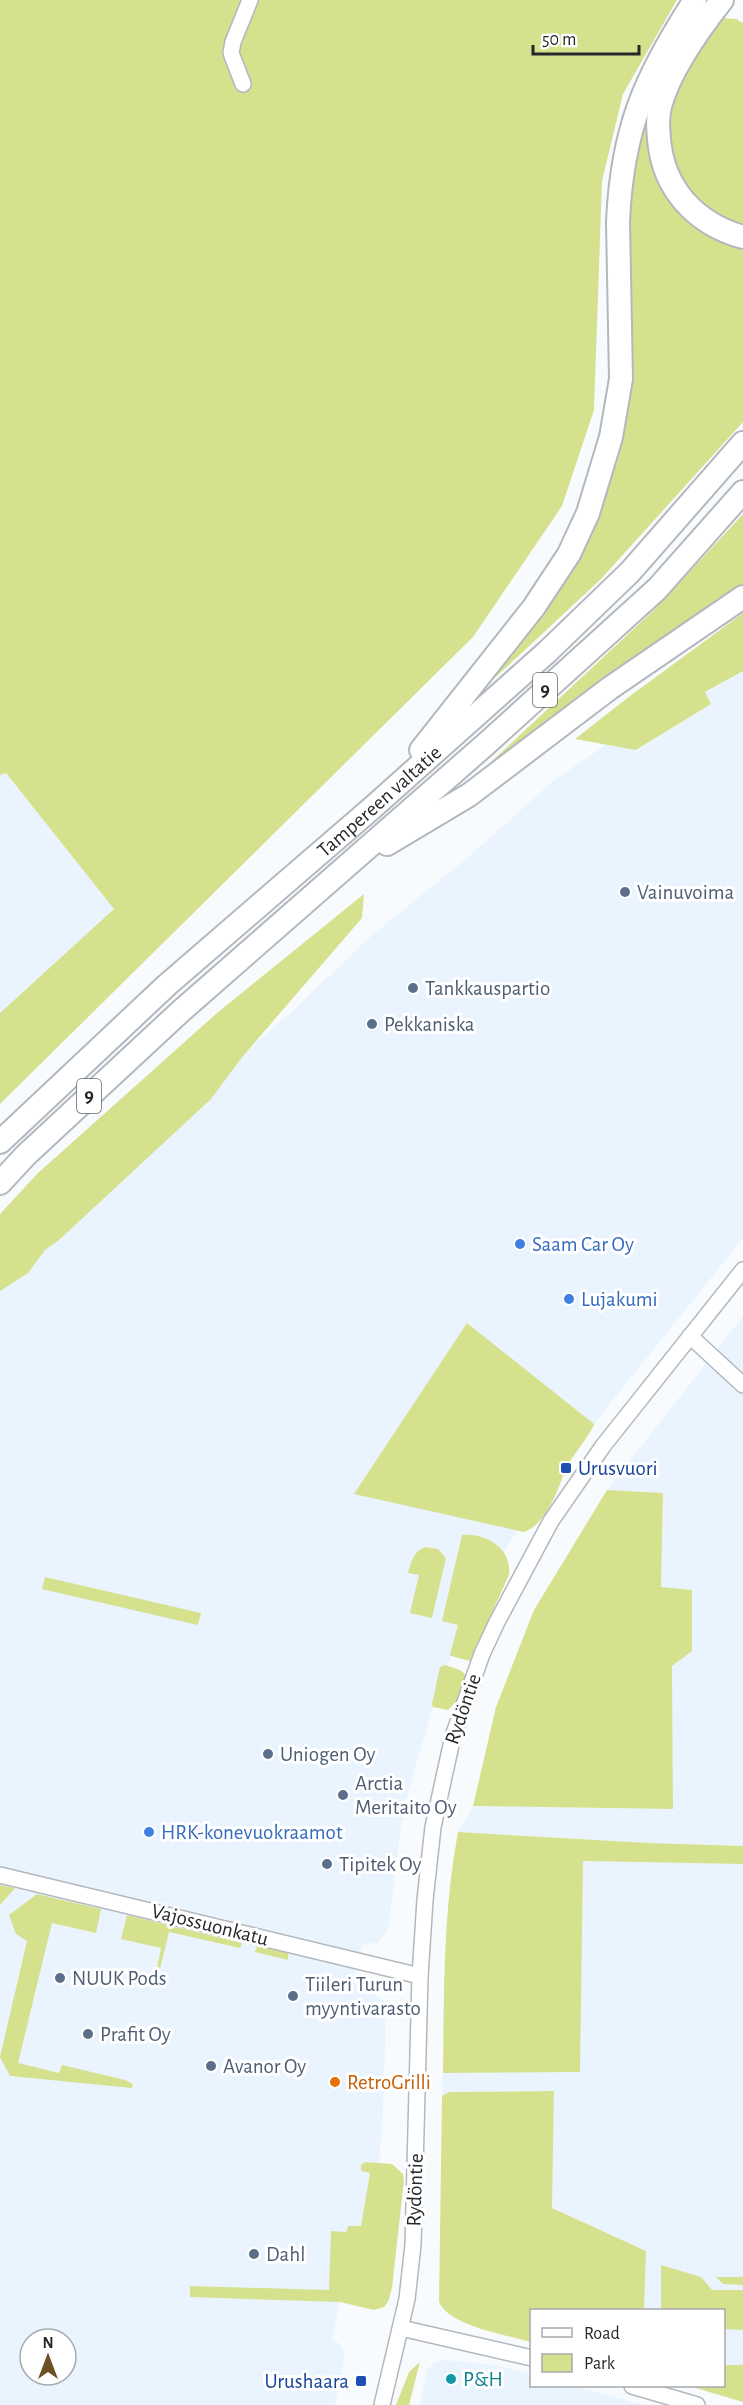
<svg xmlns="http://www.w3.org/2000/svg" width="743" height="2405" font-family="'Alegreya Sans',sans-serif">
  <rect width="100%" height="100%" fill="#f8fbfe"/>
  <!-- built -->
  <g fill="#eaf4fe" fill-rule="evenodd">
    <path d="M 743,671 L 743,1238 L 616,1396 L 538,1497 L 496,1565 L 451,1656 L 433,1707 L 409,1789 L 400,1833 L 388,1930 L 378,1942 L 362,1945 L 353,1982 L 383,2000 L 386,2012 L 383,2113 L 379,2164 L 340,2302 L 332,2339 L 341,2345 L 345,2357 L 335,2405 L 0,2405 L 0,1286 L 207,1085 L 287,1016 L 370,937 L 473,853 L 553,781 L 616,738 L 636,751 L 711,704 L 705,693 ZM 30,2339 L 66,2339 L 66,2375 L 30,2375 Z"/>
    <polygon points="6,773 114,909 0,1013 0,775"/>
    <polygon points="743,1316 743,1846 649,1843 458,1832 473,1806 673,1809 672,1666 692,1591 661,1588 663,1493 607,1490"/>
    <polygon points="582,1861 743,1864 743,2365 724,2365 724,2310 644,2310 646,2251 552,2208 554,2091 449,2092 442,2096 443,2073 580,2071"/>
    <polygon points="445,2360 495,2365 531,2374 532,2386 574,2386 643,2405 420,2405 427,2370 434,2363"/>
  </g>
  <!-- green -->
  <g fill="#d6e18e">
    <polygon points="0,0 677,0 623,94 602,181 594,410 562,506 473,637 0,1104 0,1013 114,909 6,773 0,775"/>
    <path d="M 721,18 L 736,19 L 743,23 L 743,227 C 700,209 677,190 670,142 C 668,129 667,114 672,101 C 682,70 702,44 721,18 Z"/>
    <polygon points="658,75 653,153 743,247 743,422 601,579 484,688 601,505 631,164"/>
    <polygon points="743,514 743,589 464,787 654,610"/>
    <polygon points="743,613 743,671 705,692 711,704 636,750 575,739 630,696"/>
    <polygon points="364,894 362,918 243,1056 211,1099 59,1240 45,1250 28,1273 0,1291 0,1214 38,1173 217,1013"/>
    <path d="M 467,1323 L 594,1424 C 592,1432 574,1455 568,1464 L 564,1463 L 560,1471 L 564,1473 C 557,1493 545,1525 524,1532 L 354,1494 Z"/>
    <polygon points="607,1490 663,1493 661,1587 692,1590 692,1651 672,1666 673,1809 473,1806 496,1707 534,1610"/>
    <path d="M 462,1535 C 486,1533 512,1548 509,1575 L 470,1661 L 451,1656 L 450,1654 L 458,1625 L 442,1621 Z"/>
    <path d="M 426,1547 L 438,1549 L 446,1558 L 432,1618 L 410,1613 L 419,1575 L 408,1573 C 411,1562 414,1550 426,1547 Z"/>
    <polygon points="45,1577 201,1613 198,1625 42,1589"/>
    <polygon points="445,1665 460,1670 466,1675 456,1702 448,1710 433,1707 432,1704 440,1667"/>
    <path d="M 458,1832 L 649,1843 L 743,1846 L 743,1864 L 583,1861 L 580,2072 L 443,2073 C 444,1992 443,1911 458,1832 Z"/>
    <polygon points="0,1885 15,1888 0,1905"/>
    <polygon points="37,1894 101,1909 96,1933 52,1923 18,2063 59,2073 62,2065 125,2080 133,2084 132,2088 10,2076 0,2057 27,1941 16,1934 9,1915"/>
    <polygon points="127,1915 242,1943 240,1948 169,1932 160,1969 157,1968 161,1948 121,1939"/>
    <polygon points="257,1946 288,1953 288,1960 255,1952"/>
    <path d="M 554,2091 L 552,2208 L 646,2251 L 644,2310 L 532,2310 L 531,2342 C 507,2335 449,2326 439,2302 L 442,2096 L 449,2092 Z"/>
    <polygon points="365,2162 392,2164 403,2174 404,2180 392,2288 388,2302 384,2307 374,2310 340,2302 190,2297 190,2286 329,2290 331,2231 346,2232 348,2226 361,2226 370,2173 361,2171 361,2165"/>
    <polygon points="661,2265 701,2277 712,2290 743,2290 743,2330 724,2329 724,2310 661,2310"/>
    <polygon points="716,2277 743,2277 743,2285 723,2284"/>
    <polygon points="420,2362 409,2405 396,2405 409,2372"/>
    <polygon points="724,2365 743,2365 743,2402 689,2386 724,2386"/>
  </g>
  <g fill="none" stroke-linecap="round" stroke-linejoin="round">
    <defs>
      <g id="minor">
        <polyline points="243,84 231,53 233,42 250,0"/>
        <polyline points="690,1336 743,1385"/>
        <polyline points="0,1875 420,1976"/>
        <polyline points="401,2328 532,2358"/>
        <polyline points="632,2386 697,2405"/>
        <polyline points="382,2405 407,2299 413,2245 420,1976 425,1900 433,1827 453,1736 482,1654 497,1622 551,1521 603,1446 743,1270"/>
      </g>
      <g id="highway">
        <path d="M 722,0 C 700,28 671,69 661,103 C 657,115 658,127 659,139 C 663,189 696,224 743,237"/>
        <path d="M 421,750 L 534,607 L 569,554 L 588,513 L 611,437 L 621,379 L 618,222 C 622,129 645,77 695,0"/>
        <polyline points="387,844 469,795 610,688 743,597"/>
        <path id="s1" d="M 0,1142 L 167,985 L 372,808 L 547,652 L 630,572 L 743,443"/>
        <polyline points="0,1183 26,1155 181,1011 486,744 657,589 743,492"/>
      </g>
    </defs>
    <!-- minor casing -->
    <use href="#minor" stroke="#b2b8be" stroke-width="18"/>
    <!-- highway casing -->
    <use href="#highway" stroke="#b2b8be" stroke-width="26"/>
    <!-- minor -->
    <use href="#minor" stroke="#fff" stroke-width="15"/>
    <!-- highway -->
    <use href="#highway" stroke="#fff" stroke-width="22"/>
  </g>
  <!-- markers -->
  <g fill="#5c6f8a" stroke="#fff" stroke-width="2">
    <circle cx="625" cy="892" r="6"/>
    <circle cx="413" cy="988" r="6"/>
    <circle cx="372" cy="1024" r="6"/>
    <circle cx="268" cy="1754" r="6"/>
    <circle cx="343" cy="1795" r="6"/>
    <circle cx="327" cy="1864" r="6"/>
    <circle cx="60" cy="1978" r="6"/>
    <circle cx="293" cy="1996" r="6"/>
    <circle cx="88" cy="2034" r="6"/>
    <circle cx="211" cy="2066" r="6"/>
    <circle cx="254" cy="2254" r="6"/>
  </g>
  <g fill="#3f7fe0" stroke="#fff" stroke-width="2">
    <circle cx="520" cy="1244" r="6"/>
    <circle cx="569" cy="1299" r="6"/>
    <circle cx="149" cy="1832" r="6"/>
  </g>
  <g fill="#1a4fb4" stroke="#fff" stroke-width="2">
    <rect x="560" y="1462" width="12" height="12" rx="3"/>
    <rect x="355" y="2375" width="12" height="12" rx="3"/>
  </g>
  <circle fill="#e8710a" stroke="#fff" stroke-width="2" cx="335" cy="2082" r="6"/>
  <circle fill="#0f9aa8" stroke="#fff" stroke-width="2" cx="451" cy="2379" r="6"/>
  <g text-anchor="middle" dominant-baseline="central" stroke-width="6" stroke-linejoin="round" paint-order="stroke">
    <!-- shield labels -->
    <g fill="#fff" stroke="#66686a" stroke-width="1.5">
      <rect x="533" y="673" width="24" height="34" rx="4.5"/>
      <rect x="77" y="1079" width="24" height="34" rx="4.5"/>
    </g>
    <g font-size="20" font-weight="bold" fill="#25272a">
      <text x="545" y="690">9</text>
      <text x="89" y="1096">9</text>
    </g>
    <!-- street labels -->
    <g font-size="21" fill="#25272a" stroke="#fff">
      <text stroke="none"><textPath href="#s1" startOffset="510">Tampereen valtatie</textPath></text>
      <text transform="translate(463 1709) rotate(-71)">Rydöntie</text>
      <text transform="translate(210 1925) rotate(14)">Vajossuonkatu</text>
      <text transform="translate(415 2190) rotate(-88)">Rydöntie</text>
    </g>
    <!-- service labels -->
    <g font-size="21" fill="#4e5e75" stroke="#fff" text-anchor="start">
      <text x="637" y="892">Vainuvoima</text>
      <text x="425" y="988">Tankkauspartio</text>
      <text x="384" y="1024">Pekkaniska</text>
      <text x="280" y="1754">Uniogen Oy</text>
      <text x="355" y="1783">Arctia<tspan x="355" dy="24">Meritaito Oy</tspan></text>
      <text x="339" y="1864">Tipitek Oy</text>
      <text x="72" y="1978">NUUK Pods</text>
      <text x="305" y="1984">Tiileri Turun<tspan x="305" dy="24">myyntivarasto</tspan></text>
      <text x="100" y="2034">Prafit Oy</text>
      <text x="223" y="2066">Avanor Oy</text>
      <text x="266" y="2254">Dahl</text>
    </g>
    <!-- shop labels -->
    <g font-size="21" fill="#366cbe" stroke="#fff" text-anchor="start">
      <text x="532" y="1244">Saam Car Oy</text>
      <text x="581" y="1299">Lujakumi</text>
      <text x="161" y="1832">HRK-konevuokraamot</text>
    </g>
    <!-- transit labels -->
    <g font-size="21" fill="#164399" stroke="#fff" text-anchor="start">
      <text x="578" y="1468">Urusvuori</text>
      <text x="349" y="2381" text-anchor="end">Urushaara</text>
    </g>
    <!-- food labels -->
    <g font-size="21" fill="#c56008" stroke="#fff" text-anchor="start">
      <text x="347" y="2082">RetroGrilli</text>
    </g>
    <!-- culture labels -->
    <g font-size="21" fill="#0d838f" stroke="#fff" text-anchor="start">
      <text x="463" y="2379">P&amp;H</text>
    </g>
  </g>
  <!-- legend -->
  <rect x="530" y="2309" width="195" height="78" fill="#ffffff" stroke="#a8a9aa" stroke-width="1.5"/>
  <rect x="542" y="2328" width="30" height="9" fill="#ffffff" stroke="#a8a9aa" stroke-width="1.5"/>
  <text x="584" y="2339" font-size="18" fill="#25272a">Road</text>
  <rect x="542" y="2354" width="30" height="18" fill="#d6e18e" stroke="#a8a9aa" stroke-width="1.5"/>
  <text x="584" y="2369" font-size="18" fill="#25272a">Park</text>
  <!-- north arrow -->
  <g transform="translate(48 2357)"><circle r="28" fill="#ffffff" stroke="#a8a9aa" stroke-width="1.5"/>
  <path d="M0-4.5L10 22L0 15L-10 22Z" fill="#6e4f24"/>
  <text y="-9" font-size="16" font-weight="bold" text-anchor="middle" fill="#25272a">N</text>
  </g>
  <!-- scale -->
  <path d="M533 45v9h106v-9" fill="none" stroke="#25272a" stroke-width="3"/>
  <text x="542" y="45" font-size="18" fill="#25272a" stroke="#ffffff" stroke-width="4.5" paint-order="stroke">50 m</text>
</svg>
